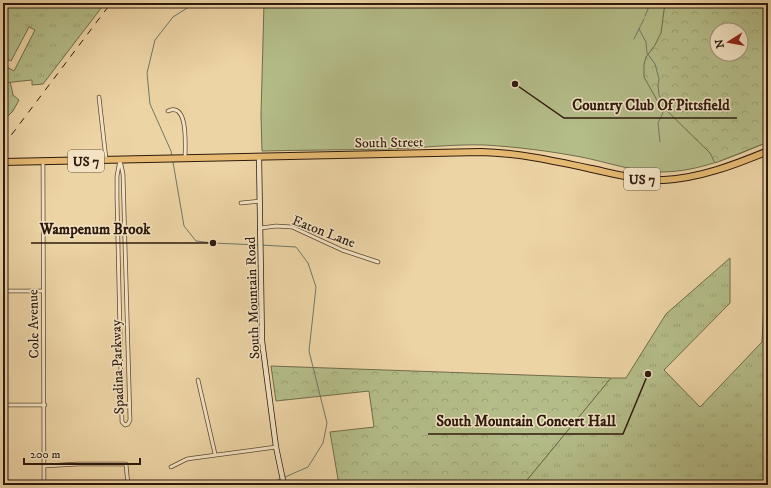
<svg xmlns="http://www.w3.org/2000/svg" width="771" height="488" viewBox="0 0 771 488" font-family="'IM FELL DW Pica',serif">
<defs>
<pattern id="forest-crowns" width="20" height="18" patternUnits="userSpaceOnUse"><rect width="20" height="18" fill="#b4bd89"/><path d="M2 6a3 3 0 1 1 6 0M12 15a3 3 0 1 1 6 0" fill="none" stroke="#9ba275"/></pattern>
<pattern id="wetland-marsh" width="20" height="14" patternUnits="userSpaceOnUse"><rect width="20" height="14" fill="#b4bd89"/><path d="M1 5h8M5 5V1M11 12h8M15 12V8" fill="none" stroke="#9ba275"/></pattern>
<pattern id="park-tufts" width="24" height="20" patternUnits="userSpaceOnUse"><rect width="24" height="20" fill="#b4bd89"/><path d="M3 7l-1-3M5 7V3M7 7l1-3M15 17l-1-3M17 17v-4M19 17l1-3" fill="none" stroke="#9ba275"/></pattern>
</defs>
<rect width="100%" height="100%" fill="#edd4a5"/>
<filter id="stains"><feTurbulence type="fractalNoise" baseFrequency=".005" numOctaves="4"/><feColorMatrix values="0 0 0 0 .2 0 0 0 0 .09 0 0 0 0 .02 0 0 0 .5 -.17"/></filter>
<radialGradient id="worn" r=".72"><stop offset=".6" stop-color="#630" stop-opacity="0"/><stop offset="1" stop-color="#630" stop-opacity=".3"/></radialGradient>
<path fill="#b4bd89" stroke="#716c4b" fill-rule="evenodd" d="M264,3H768V142C734,156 699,172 661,172C634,172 607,162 581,157C549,151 518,147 485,145C453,144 421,148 389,149C346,150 304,150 262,151L261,115ZM717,30H741V54H717Z"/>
<path fill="url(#forest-crowns)" stroke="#716c4b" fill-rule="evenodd" d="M665,3H768V142L715,163L710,153L658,102L644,77V65L646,57L655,45L661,33ZM717,30H741V54H717Z
M271,366L611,378L523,485H339L330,432L374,427L369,391L276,401Z"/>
<path fill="url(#wetland-marsh)" stroke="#716c4b" d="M3,66L7,67L11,70L10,81L13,95L19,100L13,111L6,118L3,124Z"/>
<path fill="url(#park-tufts)" stroke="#716c4b" d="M3,3H105L43,84L32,85V80L3,83V65L14,71L35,30L29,27L11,61L3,57Z
M730,258V303L664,370L700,407L762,342L765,275L768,273V485H523L611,378H626L666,314Z"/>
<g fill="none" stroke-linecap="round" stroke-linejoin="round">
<path stroke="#6e7968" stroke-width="1" d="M602,5L603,3
M645,16L648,9L647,3
M639,29L646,42L647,53L655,64L659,79L658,85L659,95L665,106L662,115L658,123L660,142
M634,39L644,19
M172,157L171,151L150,104L147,73L155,40L173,17L195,3
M173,162L184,226L196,241L213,243L258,245
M261,245L296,247L308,263L316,287L309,351L327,423L323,443L308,467L285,477
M266,485L280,479"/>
<defs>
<path id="street" d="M99,97L106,159
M168,111C189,101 185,148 185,159
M120,160L123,174L130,420L128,424L125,425L122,422L117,198V176Z
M43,162L44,485
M3,174L5,162
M241,203L260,201
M261,228L276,226L292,227L342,250L378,262
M3,291H43
M198,380L215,454
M3,405H45
M44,466L78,464H126L128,485
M171,467L187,459L194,458L276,447"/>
<path id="secondary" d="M259,157L262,341L276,447L284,485"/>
<path id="highway" d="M3,162L481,152C519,153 555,161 592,169C615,174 640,181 664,180C700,178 734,165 768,151"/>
</defs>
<use href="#street" stroke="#5e4833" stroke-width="4.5"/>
<use href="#secondary" stroke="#2e1a0d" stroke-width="6"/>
<use href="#highway" stroke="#2e1a0d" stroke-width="8"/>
<use href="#street" stroke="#f3e3c4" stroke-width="3"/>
<use href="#secondary" stroke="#f3e3c4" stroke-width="4.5"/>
<use href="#highway" stroke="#e6ba72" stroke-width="6"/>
<path stroke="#2e1a0d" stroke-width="1" stroke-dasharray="7 7" stroke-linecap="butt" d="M3,146L111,3"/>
</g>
<g text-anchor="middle" stroke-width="3" stroke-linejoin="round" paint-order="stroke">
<g fill="#f3e3c4" stroke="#695644" stroke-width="1">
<rect x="68" y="150" width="36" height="22" rx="3"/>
<rect x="624" y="168" width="36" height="22" rx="3"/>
</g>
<g font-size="13" font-weight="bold" fill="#2e1a0d">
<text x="86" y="166">US 7</text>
<text x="642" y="184">US 7</text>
</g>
<g font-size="14" fill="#2e1a0d" stroke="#f3e3c4">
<text transform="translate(389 142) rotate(-1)" y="5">South Street</text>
<text transform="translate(324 231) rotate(21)" y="5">Eaton Lane</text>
<text transform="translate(252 298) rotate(-92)" y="5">South Mountain Road</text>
<text transform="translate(33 324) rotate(-91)" y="5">Cole Avenue</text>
<text transform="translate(117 367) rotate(-92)" y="5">Spadina Parkway</text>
</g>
</g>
<path fill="none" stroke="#2e1a0d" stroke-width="1.5" d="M515 84L564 118H737M213 243L158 243H31M648 374L623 434H428"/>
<g fill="#2e1a0d" stroke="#f3e3c4" stroke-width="1.5">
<circle cx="515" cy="84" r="4"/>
<circle cx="213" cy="243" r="4"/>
<circle cx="648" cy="374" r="4"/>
</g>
<g font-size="15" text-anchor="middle" font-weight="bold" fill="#2e1a0d" stroke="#f3e3c4" stroke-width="3" stroke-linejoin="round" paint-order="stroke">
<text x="651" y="110">Country Club Of Pittsfield</text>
<text x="95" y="234">Wampenum Brook</text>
<text x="526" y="426">South Mountain Concert Hall</text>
</g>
<rect width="771" height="488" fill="none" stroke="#edd4a5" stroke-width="16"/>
<rect x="4" y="4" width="763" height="480" fill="none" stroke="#2e1a0d" stroke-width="2"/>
<rect x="8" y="8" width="755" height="472" fill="none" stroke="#2e1a0d"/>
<g transform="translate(729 42) rotate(259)"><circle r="19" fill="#f3e3c4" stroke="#a4937b"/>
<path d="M0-3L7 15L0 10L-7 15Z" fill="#8f2418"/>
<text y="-6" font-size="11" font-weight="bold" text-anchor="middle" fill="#2e1a0d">N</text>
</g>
<path d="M24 458v6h116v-6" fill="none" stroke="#2e1a0d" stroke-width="2"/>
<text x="30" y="458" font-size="12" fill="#2e1a0d" stroke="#f3e3c4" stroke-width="3" paint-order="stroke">200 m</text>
<rect width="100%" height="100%" filter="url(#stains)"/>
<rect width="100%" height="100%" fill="url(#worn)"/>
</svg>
